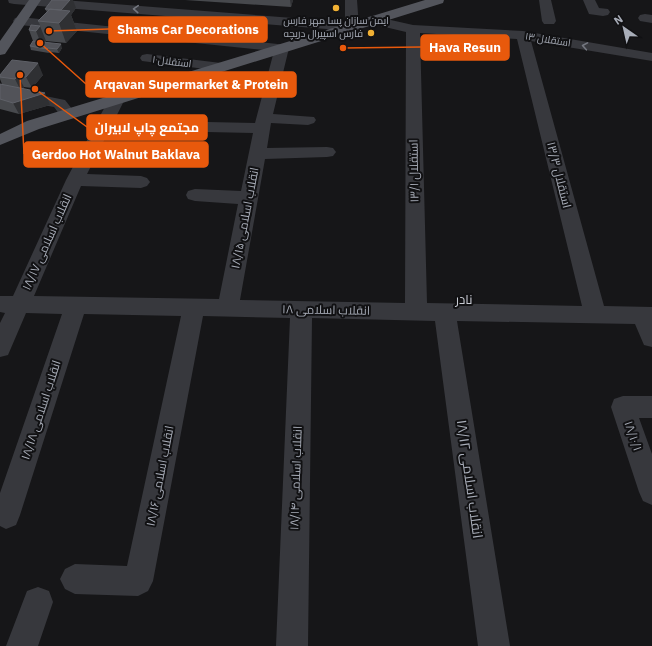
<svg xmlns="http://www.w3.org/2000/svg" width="652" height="646" viewBox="0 0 652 646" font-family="'IBM Plex Sans',Cairo,sans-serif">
<rect width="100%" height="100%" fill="#161618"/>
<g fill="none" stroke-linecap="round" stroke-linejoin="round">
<path fill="#37383d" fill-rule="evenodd" d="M8,0H63L345,22V0H357L359,27L357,30L352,31L14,4L9,3Z
M539,0H551L556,21L554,24H544L542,21Z
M583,0H595L599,8L608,9L610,12L608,15L603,16L589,14Z
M645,14L652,15V23L640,21L638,18L640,15Z
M373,16L413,25L523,31L652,53V61L531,41L604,306L652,307V347L644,345L635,324L457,321L510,646H478L435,321L312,318L308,646H276L290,318L203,316L153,581L148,591L138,596L75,594L65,589L60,579L65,569L75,564L127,566L181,316L84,314L20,515L16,525L6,529L0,526V493L62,314L26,313L8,355L0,357V323L5,313L0,312V296H13L66,180L109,99L111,96L117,94L123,96L125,99L87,174L141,176L147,178L150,182L147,186L141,188L81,186L34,296L219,299L238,204L195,201L188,199L186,195L188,191L195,189L241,191L253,133L207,132L201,131L199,127L201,123L207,122L255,123L274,51L20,25L15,24L13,21L15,18L20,17L287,45L289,48L273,114L314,117L316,120L314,123L308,125L271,123L267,148L327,147L333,148L336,152L333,156L327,157L265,159L240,300L405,303L406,32L368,23L366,20L368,17ZM420,33L517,39L582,306L427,303Z
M147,54L221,63L226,64L228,67L226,70L221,71L142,61L140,58L142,55Z
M0,87L65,100L76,114L74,117C63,120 60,115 54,107L0,97Z
M623,396H652V418H639L652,454V505L643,501L639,492L611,407L614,399Z
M38,587L49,591L53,602L38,646H6L27,591Z"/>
<path fill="#53555c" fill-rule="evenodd" d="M29,0H41L5,54L0,55V41Z
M425,0H444L443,3L39,129L0,145V134L27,121Z"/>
</g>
<path fill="#47494d" d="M185,0H293L291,7Z
M76,8L71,15L77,31L66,43L46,41L45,42L62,48L59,53L50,52L49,53L31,50L30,46L33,41L29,30L39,26L40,25L38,21L47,12L45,9Z
M0,75H43L32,88L24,87L23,88L50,105L19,114L0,109V84H2L0,79Z"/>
<path fill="#2f3033" d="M70,0H73L76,8L71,15L77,31L66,43L59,23L61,10Z
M290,0H293L291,7Z
M40,26L46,41L42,46L36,31Z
M61,44L62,48L59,53L57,49Z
M48,48L50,52L49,53L47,49Z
M38,63L43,75L32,88L26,77Z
M18,76L24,87L21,91L15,79Z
M45,93L50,105L19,114L13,103Z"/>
<path fill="#525359" stroke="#5f6168" d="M52,0H70L61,10L45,9Z
M50,9L70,11L59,23L38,21Z
M31,25L40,26L36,31L29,30Z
M33,41L61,44L57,49L48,48L47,49L30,46Z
M12,60L38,63L26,77L18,76L15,79L0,77V75Z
M0,84L45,93L13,103L0,99Z"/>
<defs><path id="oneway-chevron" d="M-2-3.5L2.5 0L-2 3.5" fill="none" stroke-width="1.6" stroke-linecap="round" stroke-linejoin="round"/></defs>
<g stroke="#757881">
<use href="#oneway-chevron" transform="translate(136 9) rotate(-176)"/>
<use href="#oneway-chevron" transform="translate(585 46) rotate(-170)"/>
</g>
<g fill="#f2b134" stroke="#111113" stroke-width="1.5">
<circle cx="336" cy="8" r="4"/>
<circle cx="371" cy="33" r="4"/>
</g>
<g text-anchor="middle" stroke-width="4" stroke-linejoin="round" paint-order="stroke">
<g font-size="10" fill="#a8adb8" stroke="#111113">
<text x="336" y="24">ایمن سازان پسا مهر فارس</text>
<text x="363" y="37" text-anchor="end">فارس اسپیرال دریچه</text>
</g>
<g font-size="10" fill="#a8adb8" stroke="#111113">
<text transform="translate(548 39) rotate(9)" y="4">۱۳ استقلال</text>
<text transform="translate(172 61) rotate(7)" y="4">استقلال۱۰</text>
</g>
<g font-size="12" fill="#a8adb8" stroke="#111113">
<text transform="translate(414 171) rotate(-91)" y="4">۱۳/۱ استقلال</text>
<text transform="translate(559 175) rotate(76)" y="4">۱۳/۳ استقلال</text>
<text transform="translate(245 218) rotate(-79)" y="4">۱۸/۱۵ انقلاب اسلامی</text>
<text transform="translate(47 242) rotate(-66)" y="4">۱۸/۱۷ انقلاب اسلامی</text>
<text transform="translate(326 310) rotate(1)" y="4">۱۸ انقلاب اسلامی</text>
<text transform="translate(41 410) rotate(-72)" y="4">۱۸/۱۸ انقلاب اسلامی</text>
<text transform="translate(633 436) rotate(71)" y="4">۱۸/۱۰/۱</text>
<text transform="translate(160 476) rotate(-79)" y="4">۱۸/۱۶ انقلاب اسلامی</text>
<text transform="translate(296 478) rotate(-88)" y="4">۱۸/۱۴ انقلاب اسلامی</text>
</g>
<g font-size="13" fill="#c9ccd4" stroke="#111113">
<text x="464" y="304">نادر</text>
</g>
<g font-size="14" fill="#a8adb8" stroke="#111113">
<text transform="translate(470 479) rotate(82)" y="5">۱۸/۱۲ انقلاب اسلامی</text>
</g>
</g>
<path fill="none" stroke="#e8590c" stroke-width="1.5" d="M49 31L109 29M343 48L421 47M40 43L86 84M35 89L87 127M20 75L24 154"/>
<g fill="#e8590c" stroke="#111113" stroke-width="1.5">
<circle cx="49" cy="31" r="4"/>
<circle cx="343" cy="48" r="4"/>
<circle cx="40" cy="43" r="4"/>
<circle cx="35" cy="89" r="4"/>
<circle cx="20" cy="75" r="4"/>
</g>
<g fill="#e8590c" stroke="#e8590c" stroke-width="1.5">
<rect x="109" y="17" width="158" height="25" rx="4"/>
<rect x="421" y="35" width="88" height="25" rx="4"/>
<rect x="86" y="72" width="210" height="25" rx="4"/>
<rect x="87" y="115" width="120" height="25" rx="4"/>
<rect x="24" y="142" width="184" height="25" rx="4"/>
</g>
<g font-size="13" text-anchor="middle" font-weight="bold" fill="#fff">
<text x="188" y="34">Shams Car Decorations</text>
<text x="465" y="52">Hava Resun</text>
<text x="191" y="89">Arqavan Supermarket &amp; Protein</text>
<text x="147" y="132">مجتمع چاپ لابيران</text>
<text x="116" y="159">Gerdoo Hot Walnut Baklava</text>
</g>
<g transform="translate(624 28) rotate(326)" stroke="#111113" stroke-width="3" paint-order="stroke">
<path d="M0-3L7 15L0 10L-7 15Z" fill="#a8adb8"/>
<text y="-6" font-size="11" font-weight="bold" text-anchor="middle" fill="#a8adb8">N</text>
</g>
</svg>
